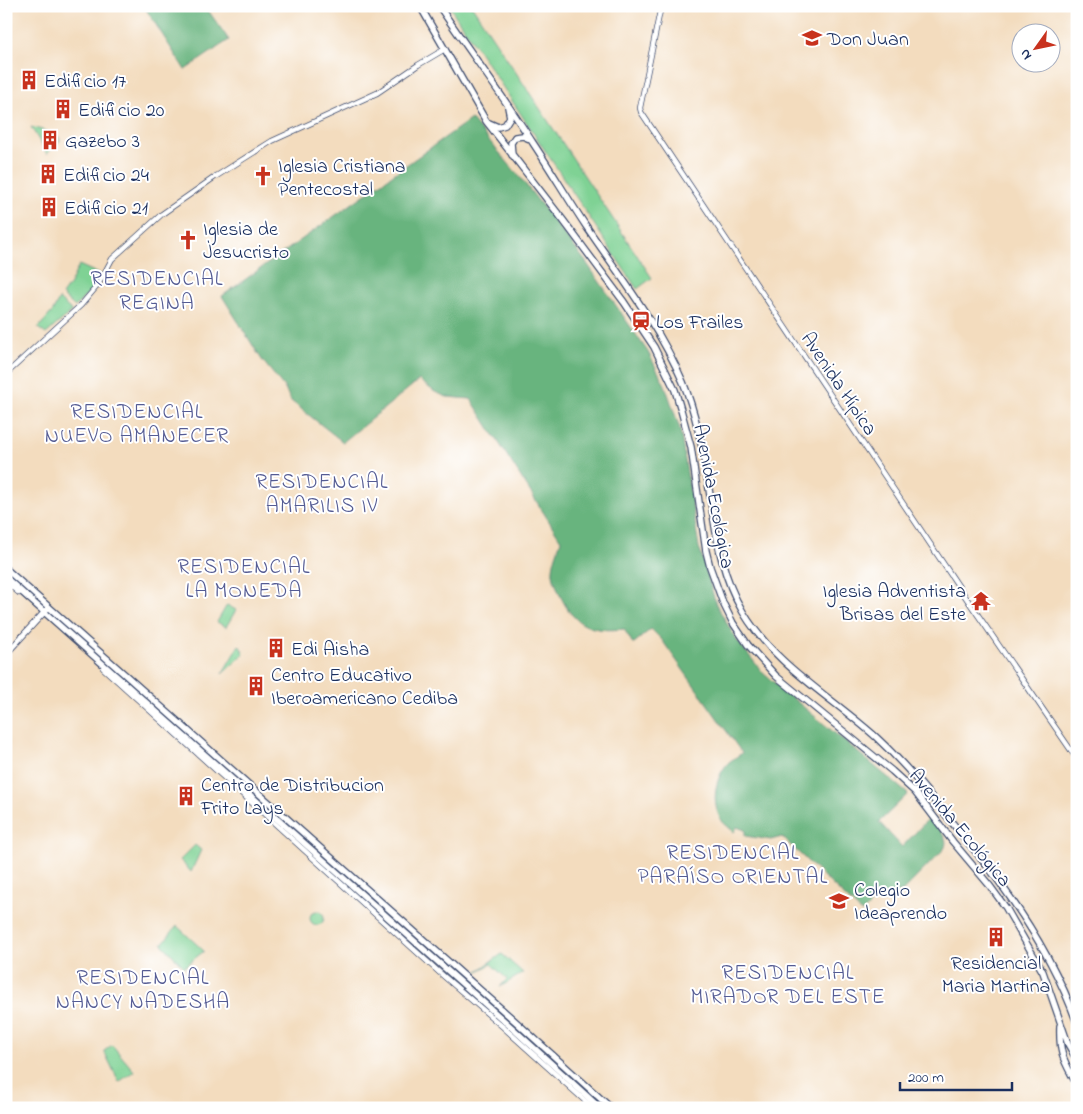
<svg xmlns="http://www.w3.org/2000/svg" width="1083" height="1114" viewBox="0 0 1083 1114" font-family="'Indie Flower',sans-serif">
<rect width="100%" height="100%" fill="#fff"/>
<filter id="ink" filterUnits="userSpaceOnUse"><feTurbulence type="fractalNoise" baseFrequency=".02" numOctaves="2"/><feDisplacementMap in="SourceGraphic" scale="10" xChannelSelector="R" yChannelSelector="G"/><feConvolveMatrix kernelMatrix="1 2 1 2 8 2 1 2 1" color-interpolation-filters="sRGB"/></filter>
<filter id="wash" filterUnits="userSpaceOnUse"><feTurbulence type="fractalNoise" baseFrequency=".0096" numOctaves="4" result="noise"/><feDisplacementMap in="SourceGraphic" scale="20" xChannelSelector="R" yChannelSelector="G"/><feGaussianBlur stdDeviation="1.12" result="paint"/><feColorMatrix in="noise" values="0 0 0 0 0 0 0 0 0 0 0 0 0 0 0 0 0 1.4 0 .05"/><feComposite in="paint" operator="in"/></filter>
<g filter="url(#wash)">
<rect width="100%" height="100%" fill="#f3dcbe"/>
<path fill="#7fd294" stroke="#4d8079" d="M449,6H472L652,278L637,289Z
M31,127L46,131L59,137L60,141L47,154Z
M79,265L101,275L96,285L75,307L62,295L70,284Z
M59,299L72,311L46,334L38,328L53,311Z
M227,605L236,610L226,627L217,622Z
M239,645L243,651L244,654L222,674Z
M195,845L201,850L191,872L180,860Z
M310 918a7 7 0 1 1 14 0a7 7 0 1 1-14 0Z
M177,926L204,951L184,967L162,944Z
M502,954L523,973L500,987L507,979L491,964L475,973Z
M112,1045L134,1071L119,1082L104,1051Z"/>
<path fill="#67b47e" stroke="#41726e" d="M144,6H205L229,40L185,70Z
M471,119L519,176L586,262L648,352L665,385L680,429L699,547L716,604L736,639L764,674L908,794L879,822L902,847L929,818C936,826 951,837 944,849L903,891L885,897L881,894L862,913L782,837L771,840L745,836V830L737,827L734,832C730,828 725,825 722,821C710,804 715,776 729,762C733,759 738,756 742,753L662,640L651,629L633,644L624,629C592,632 575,627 561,597C558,590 554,581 553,574C552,564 558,550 561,540L471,399L447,397L435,392L419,380L343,442L291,401L284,387L262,360L222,296Z"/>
</g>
<g filter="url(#ink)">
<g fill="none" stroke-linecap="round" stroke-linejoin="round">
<defs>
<path id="tertiary" d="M661,6L640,108L641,112L969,602L1077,759
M6,374L81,305L98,285L112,259L162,214L215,177L272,141L377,93L418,65L445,49
M6,582L19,593
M103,668L440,973L503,1027L593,1108"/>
<path id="secondary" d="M6,654L49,607"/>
<path id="primary" d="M420,6L486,121L563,220L624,302L654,347L675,390L681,410L691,447L706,551L710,567L723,603L733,623L748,645L776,676L892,771L915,792L953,842L990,886L1006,908L1043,972L1068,1044L1077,1060
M439,6C470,52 503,96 533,143C551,170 568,199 586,226C620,276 659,326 683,382C697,416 704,453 709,489C716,533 720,573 743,612C775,666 832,697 877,738C909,768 935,801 962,835C975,851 988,866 1000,883C1030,924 1060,975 1077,1023
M489,123L498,127L505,125L510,117L508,107
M512,155L511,143L515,137L523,136L530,139
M6,569L515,1021L611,1108
M6,578L510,1026L600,1108
M1060,1026C1059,1056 1064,1060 1077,1085"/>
</defs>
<use href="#tertiary" stroke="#3b496c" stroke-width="6"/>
<use href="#secondary" stroke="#3b496c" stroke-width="7"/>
<use href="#primary" stroke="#3b496c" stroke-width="8"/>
<use href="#tertiary" stroke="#fff" stroke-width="4.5"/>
<use href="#secondary" stroke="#fff" stroke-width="5"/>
<use href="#primary" stroke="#fff" stroke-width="5.5"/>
</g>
</g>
<defs>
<symbol id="school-bare" viewBox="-9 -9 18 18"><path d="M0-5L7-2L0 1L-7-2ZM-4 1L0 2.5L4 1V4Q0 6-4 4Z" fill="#c8321e" stroke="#fff" stroke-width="2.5" paint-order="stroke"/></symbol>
<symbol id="building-bare" viewBox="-9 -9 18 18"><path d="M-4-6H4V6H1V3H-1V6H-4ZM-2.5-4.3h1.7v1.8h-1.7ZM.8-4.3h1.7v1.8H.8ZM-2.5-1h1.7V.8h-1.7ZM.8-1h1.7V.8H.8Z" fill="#c8321e" stroke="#fff" stroke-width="2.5" paint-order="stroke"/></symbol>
<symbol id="church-bare" viewBox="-9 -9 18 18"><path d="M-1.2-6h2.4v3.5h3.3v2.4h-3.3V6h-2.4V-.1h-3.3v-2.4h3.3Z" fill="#c8321e" stroke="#fff" stroke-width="2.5" paint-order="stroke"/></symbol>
<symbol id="station-bare" viewBox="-9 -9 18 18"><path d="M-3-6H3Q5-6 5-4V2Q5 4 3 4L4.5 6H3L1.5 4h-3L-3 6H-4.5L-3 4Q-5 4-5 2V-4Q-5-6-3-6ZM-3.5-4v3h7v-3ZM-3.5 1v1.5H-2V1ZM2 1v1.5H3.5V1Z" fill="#c8321e" stroke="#fff" stroke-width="2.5" paint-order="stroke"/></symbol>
<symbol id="temple-bare" viewBox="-9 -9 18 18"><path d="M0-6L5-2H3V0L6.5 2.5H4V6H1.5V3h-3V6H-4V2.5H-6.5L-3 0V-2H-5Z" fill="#c8321e" stroke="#fff" stroke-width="2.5" paint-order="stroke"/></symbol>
<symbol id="university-bare" viewBox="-9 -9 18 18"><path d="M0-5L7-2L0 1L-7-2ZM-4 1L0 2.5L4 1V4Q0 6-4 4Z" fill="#c8321e" stroke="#fff" stroke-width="2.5" paint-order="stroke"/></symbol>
</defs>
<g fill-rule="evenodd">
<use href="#school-bare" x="798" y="24" width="28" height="28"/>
<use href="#building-bare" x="15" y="66" width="28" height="28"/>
<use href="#building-bare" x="49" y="95" width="28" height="28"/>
<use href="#building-bare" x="36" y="126" width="28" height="28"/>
<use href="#building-bare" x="34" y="160" width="28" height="28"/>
<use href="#church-bare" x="249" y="162" width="28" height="28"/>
<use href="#building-bare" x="35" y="193" width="28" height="28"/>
<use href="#church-bare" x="174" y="226" width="28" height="28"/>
<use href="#station-bare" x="627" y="307" width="28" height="28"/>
<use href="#temple-bare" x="967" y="587" width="28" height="28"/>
<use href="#building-bare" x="262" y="634" width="28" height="28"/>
<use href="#building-bare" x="242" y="672" width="28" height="28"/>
<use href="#building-bare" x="172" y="782" width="28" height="28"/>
<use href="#university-bare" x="825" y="887" width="28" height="28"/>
<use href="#building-bare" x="982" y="923" width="28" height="28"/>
</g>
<g text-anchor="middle" stroke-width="4" stroke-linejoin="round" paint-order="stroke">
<g font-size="20" fill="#1b2f5e" stroke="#fff" text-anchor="start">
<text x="827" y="45">Don Juan</text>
<text x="44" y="87">Edificio 17</text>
<text x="78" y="116">Edificio 20</text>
<text x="65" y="147">Gazebo 3</text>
<text x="278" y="172">Iglesia Cristiana<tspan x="278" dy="23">Pentecostal</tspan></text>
<text x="63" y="181">Edificio 24</text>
<text x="64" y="214">Edificio 21</text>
<text x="203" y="235">Iglesia de<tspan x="203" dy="23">Jesucristo</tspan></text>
<text x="656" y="328">Los Frailes</text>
<text x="966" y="597" text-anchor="end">Iglesia Adventista<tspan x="966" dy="23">Brisas del Este</tspan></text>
<text x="291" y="655">Edi Aisha</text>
<text x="271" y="681">Centro Educativo<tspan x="271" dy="23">Iberoamericano Cediba</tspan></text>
<text x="201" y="791">Centro de Distribucion<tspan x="201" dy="23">Frito Lays</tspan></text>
<text x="854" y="896">Colegio<tspan x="854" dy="23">Ideaprendo</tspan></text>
<text x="996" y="969" text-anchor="middle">Residencial<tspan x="996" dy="23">Maria Martina</tspan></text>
</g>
<g font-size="20" fill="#1b2f5e" stroke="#fff">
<text transform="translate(840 383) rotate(56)" y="7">Avenida Hípica</text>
<text transform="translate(715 496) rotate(79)" y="7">Avenida Ecológica</text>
<text transform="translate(961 827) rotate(50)" y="7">Avenida Ecológica</text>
</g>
<g font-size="21" letter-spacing="1" fill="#555c94" stroke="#fff">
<text x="157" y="285">RESIDENCIAL<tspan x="157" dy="24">REGINA</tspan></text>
<text x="137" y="418">RESIDENCIAL<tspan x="137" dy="24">NUEVO AMANECER</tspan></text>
<text x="322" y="488">RESIDENCIAL<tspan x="322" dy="24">AMARILIS IV</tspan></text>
<text x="244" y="573">RESIDENCIAL<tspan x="244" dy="24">LA MONEDA</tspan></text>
<text x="733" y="859">RESIDENCIAL<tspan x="733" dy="24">PARAÍSO ORIENTAL</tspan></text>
<text x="788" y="979">RESIDENCIAL<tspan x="788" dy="24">MIRADOR DEL ESTE</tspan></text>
<text x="143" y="984">RESIDENCIAL<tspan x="143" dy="24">NANCY NADESHA</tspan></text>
</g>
</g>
<rect width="1083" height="1114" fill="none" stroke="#fff" stroke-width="25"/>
<g transform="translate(1036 48) rotate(237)"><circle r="24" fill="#ffffff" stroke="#a4acbf"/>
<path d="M0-4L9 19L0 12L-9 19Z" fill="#c8321e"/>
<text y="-8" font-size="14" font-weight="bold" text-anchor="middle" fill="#1b2f5e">N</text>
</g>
<path d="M900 1082v8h112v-8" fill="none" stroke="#1b2f5e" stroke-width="2.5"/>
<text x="908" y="1082" font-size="15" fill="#1b2f5e" stroke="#ffffff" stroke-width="4" paint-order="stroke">200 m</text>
</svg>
